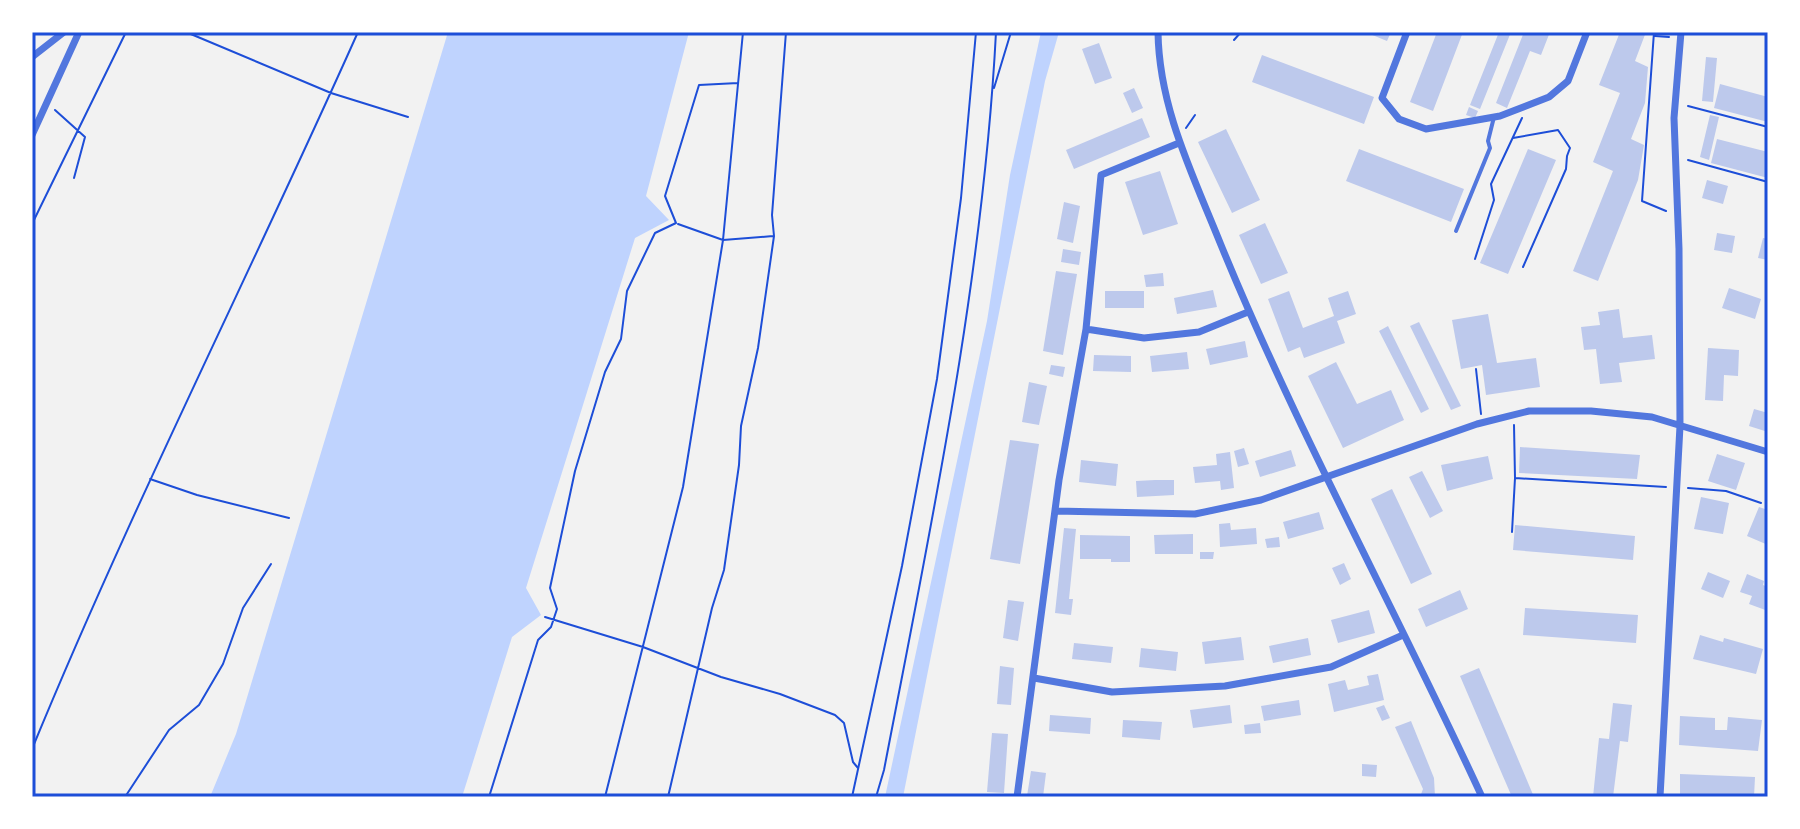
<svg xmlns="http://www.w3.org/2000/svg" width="1800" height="829" viewBox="0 0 1800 829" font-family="'Source Serif 4',serif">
<rect width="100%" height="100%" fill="#f2f2f2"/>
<path fill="#bfd3fe" d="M448,32H689L646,196L669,220L635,238L526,588L541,615L512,637L462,797H210L236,734Z
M1041,32H1059L1045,81L903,797H885L987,321L1010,175Z"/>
<path fill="#bdc9ec" d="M1365,32H1391L1387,41Z
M1437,32H1463L1433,111L1410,102Z
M1499,32H1511L1480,109L1470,105Z
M1524,32H1550L1541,55L1530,51L1507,108L1496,103Z
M1620,32H1646L1635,61L1648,67L1645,103L1631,139L1644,145L1638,180L1598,281L1573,271L1613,171L1593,162L1620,93L1599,85Z
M1099,43L1112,78L1095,84L1082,49Z
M1262,55L1374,97L1364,124L1252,82Z
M1706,57L1717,58L1713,102L1702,101Z
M1720,84L1768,97V122L1714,108Z
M1134,88L1143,108L1132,113L1123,93Z
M1469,107L1478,111L1475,118L1466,115Z
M1710,115L1719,117L1709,160L1700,157Z
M1142,118L1150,137L1074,169L1066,150Z
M1226,129L1260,200L1232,213L1198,142Z
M1717,139L1768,152V178L1711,163Z
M1359,149L1464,189L1451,222L1346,181Z
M1528,149L1556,160L1508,274L1480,263Z
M1160,171L1178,224L1143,235L1125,182Z
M1707,180L1728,186L1723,204L1702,198Z
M1064,202L1080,206L1073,243L1057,239Z
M1265,223L1288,273L1261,284L1239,235Z
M1717,233L1735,236L1732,253L1714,250Z
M1763,238L1768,239V260L1758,258Z
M1063,249L1081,252L1079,265L1061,262Z
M1056,271L1077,274L1063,355L1043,351Z
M1163,273L1164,286L1146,287L1144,275Z
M1729,288L1761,299L1755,319L1722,308Z
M1213,290L1217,307L1177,314L1174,298Z
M1105,291H1144V308H1105Z
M1289,291L1303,328L1334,316L1328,298L1348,291L1356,314L1337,321L1345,343L1304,358L1300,347L1288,352L1268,299Z
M1619,309L1623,338L1652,335L1655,359L1619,363L1622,382L1600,384L1596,349L1584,350L1581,327L1600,325L1598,312Z
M1488,314L1497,363L1536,358L1540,387L1486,395L1482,365L1461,369L1452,320Z
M1419,322L1461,406L1451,410L1410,326Z
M1388,326L1429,409L1421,413L1379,331Z
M1245,341L1248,357L1210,365L1206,349Z
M1708,348L1739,350L1738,376L1724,375L1723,401L1705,400Z
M1187,352L1189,369L1152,372L1150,356Z
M1094,355L1131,356V372L1093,371Z
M1336,362L1357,404L1391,390L1404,420L1343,448L1308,376Z
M1051,365L1065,367L1063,377L1049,374Z
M1029,382L1047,386L1039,425L1022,422Z
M1754,409L1768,413V432L1749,426Z
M1010,440L1039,444L1020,564L990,559Z
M1520,447L1640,455L1637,479L1519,473Z
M1244,448L1249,464L1238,467L1234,451Z
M1291,450L1296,466L1260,477L1255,461Z
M1230,452L1234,488L1221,490L1220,481L1195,483L1193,467L1217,465L1216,454Z
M1717,454L1745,463L1736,490L1708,481Z
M1488,456L1493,479L1447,491L1441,465Z
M1081,460L1118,464L1116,486L1079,482Z
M1422,471L1443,511L1430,518L1409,477Z
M1155,480H1174V495L1137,497L1136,481Z
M1392,489L1432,574L1411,584L1371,499Z
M1701,497L1729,503L1723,534L1694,529Z
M1768,502V545L1747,536L1759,507L1765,509Z
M1319,512L1324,529L1288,539L1283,522Z
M1230,523L1231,530L1256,528L1257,544L1220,547L1219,524Z
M1515,525L1635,536L1633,560L1513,550Z
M1064,528L1076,529L1069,599H1073L1071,615L1055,613Z
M1193,534V554H1155L1154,535Z
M1080,535L1130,536V562H1111V559H1080Z
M1279,537L1280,547L1267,548L1265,539Z
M1200,552H1214L1213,559H1200Z
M1344,563L1351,579L1340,585L1332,568Z
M1708,572L1730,581L1723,598L1701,589Z
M1747,574L1764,581L1763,585L1768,587V611L1749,604L1752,596L1740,592Z
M1460,590L1468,609L1426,627L1418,609Z
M1008,600L1024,602L1018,641L1003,638Z
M1525,608L1638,615L1636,643L1523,635Z
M1369,610L1375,633L1338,643L1331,620Z
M1700,635L1723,642L1724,638L1763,649L1756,674L1693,659Z
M1241,637L1244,660L1205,664L1202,642Z
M1308,638L1311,655L1273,663L1269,646Z
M1074,643L1113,647L1111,663L1072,659Z
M1141,648L1178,652L1176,671L1139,667Z
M1000,666L1014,668L1011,705L997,704Z
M1479,668L1507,733L1534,797H1512L1502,774L1460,676Z
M1378,674L1384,700L1334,712L1328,684L1345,680L1348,690L1369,685L1367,676Z
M1299,700L1301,715L1264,721L1261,706Z
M1613,703L1632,705L1628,742L1620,741L1613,797H1593L1599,738L1609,739Z
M1230,705L1232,723L1193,728L1190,710Z
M1384,705L1390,718L1382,721L1376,708Z
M1050,715L1091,718L1090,734L1049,731Z
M1680,716L1715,718V730H1727L1728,717L1762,720L1758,751L1679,745Z
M1123,720L1162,722L1160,740L1122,737Z
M1411,721L1434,778L1435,797H1420L1423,789L1395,727Z
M1260,723L1261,733L1245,734L1244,725Z
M992,733L1008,734L1004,793L987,792Z
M1362,764L1377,765L1376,777L1362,776Z
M1031,771L1046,773L1043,797L1027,796Z
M1680,774L1755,777L1754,797H1680Z"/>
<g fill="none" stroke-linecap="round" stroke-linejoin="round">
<path stroke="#1d4ed8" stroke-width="2" d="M186,32L331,93L408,117
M1654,32L1642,201L1666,211
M1655,36L1669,37
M1234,40L1241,32
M994,88L1011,32
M1688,106L1768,127
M55,110L85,137L74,178
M1186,128L1195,115
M1513,138L1558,130L1570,148L1567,156L1566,169L1523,267
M1688,160L1768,182
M32,224L126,32
M678,224L723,240L773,236
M1475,259L1494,200L1491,184L1522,118
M1476,369L1481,414
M1515,478L1666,487
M150,479L197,495L289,518
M1688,488L1726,491L1761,503
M1512,532L1515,478L1514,425
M545,617L643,647L721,677L780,694L835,715L844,723L853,762L858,768
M32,749C132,506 251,272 358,32
M125,797L169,730L199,705L223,664L243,608L271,564
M489,797L538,640L551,627L557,609L550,588L575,471L605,372L621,339L627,291L655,233L676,223L665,196L699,85L738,83
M605,797L683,487L723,240L743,32
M668,797L712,608L724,570L739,465L741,426L758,348L774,236L772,215L786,32
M852,797L902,566L937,379L961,198L976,32
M876,797L884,770C931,525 983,281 996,32"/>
<path stroke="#5277de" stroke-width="4" d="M1456,231L1490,148L1488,141L1494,117"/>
<path stroke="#5277de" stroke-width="7" d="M1158,32C1159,108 1193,175 1221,245C1298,433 1397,612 1482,797
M1407,32L1382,98L1399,119L1426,129L1500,116L1549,97L1568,81L1587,32
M32,57L64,32
M32,135L79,32
M1086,329L1144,338L1199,332L1248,312
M1056,511L1195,514L1261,500L1477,424L1529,411H1591L1652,417L1768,452
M1034,678L1112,692L1225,686L1331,667L1403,635
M1017,797L1059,480L1086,329L1101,175L1179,143
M1660,797L1680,426L1679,249L1674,118L1681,32"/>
</g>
<rect width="1800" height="829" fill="none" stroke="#ffffff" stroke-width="68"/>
<rect x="34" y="34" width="1732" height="761" fill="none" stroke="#1d4ed8" stroke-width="3"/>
</svg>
